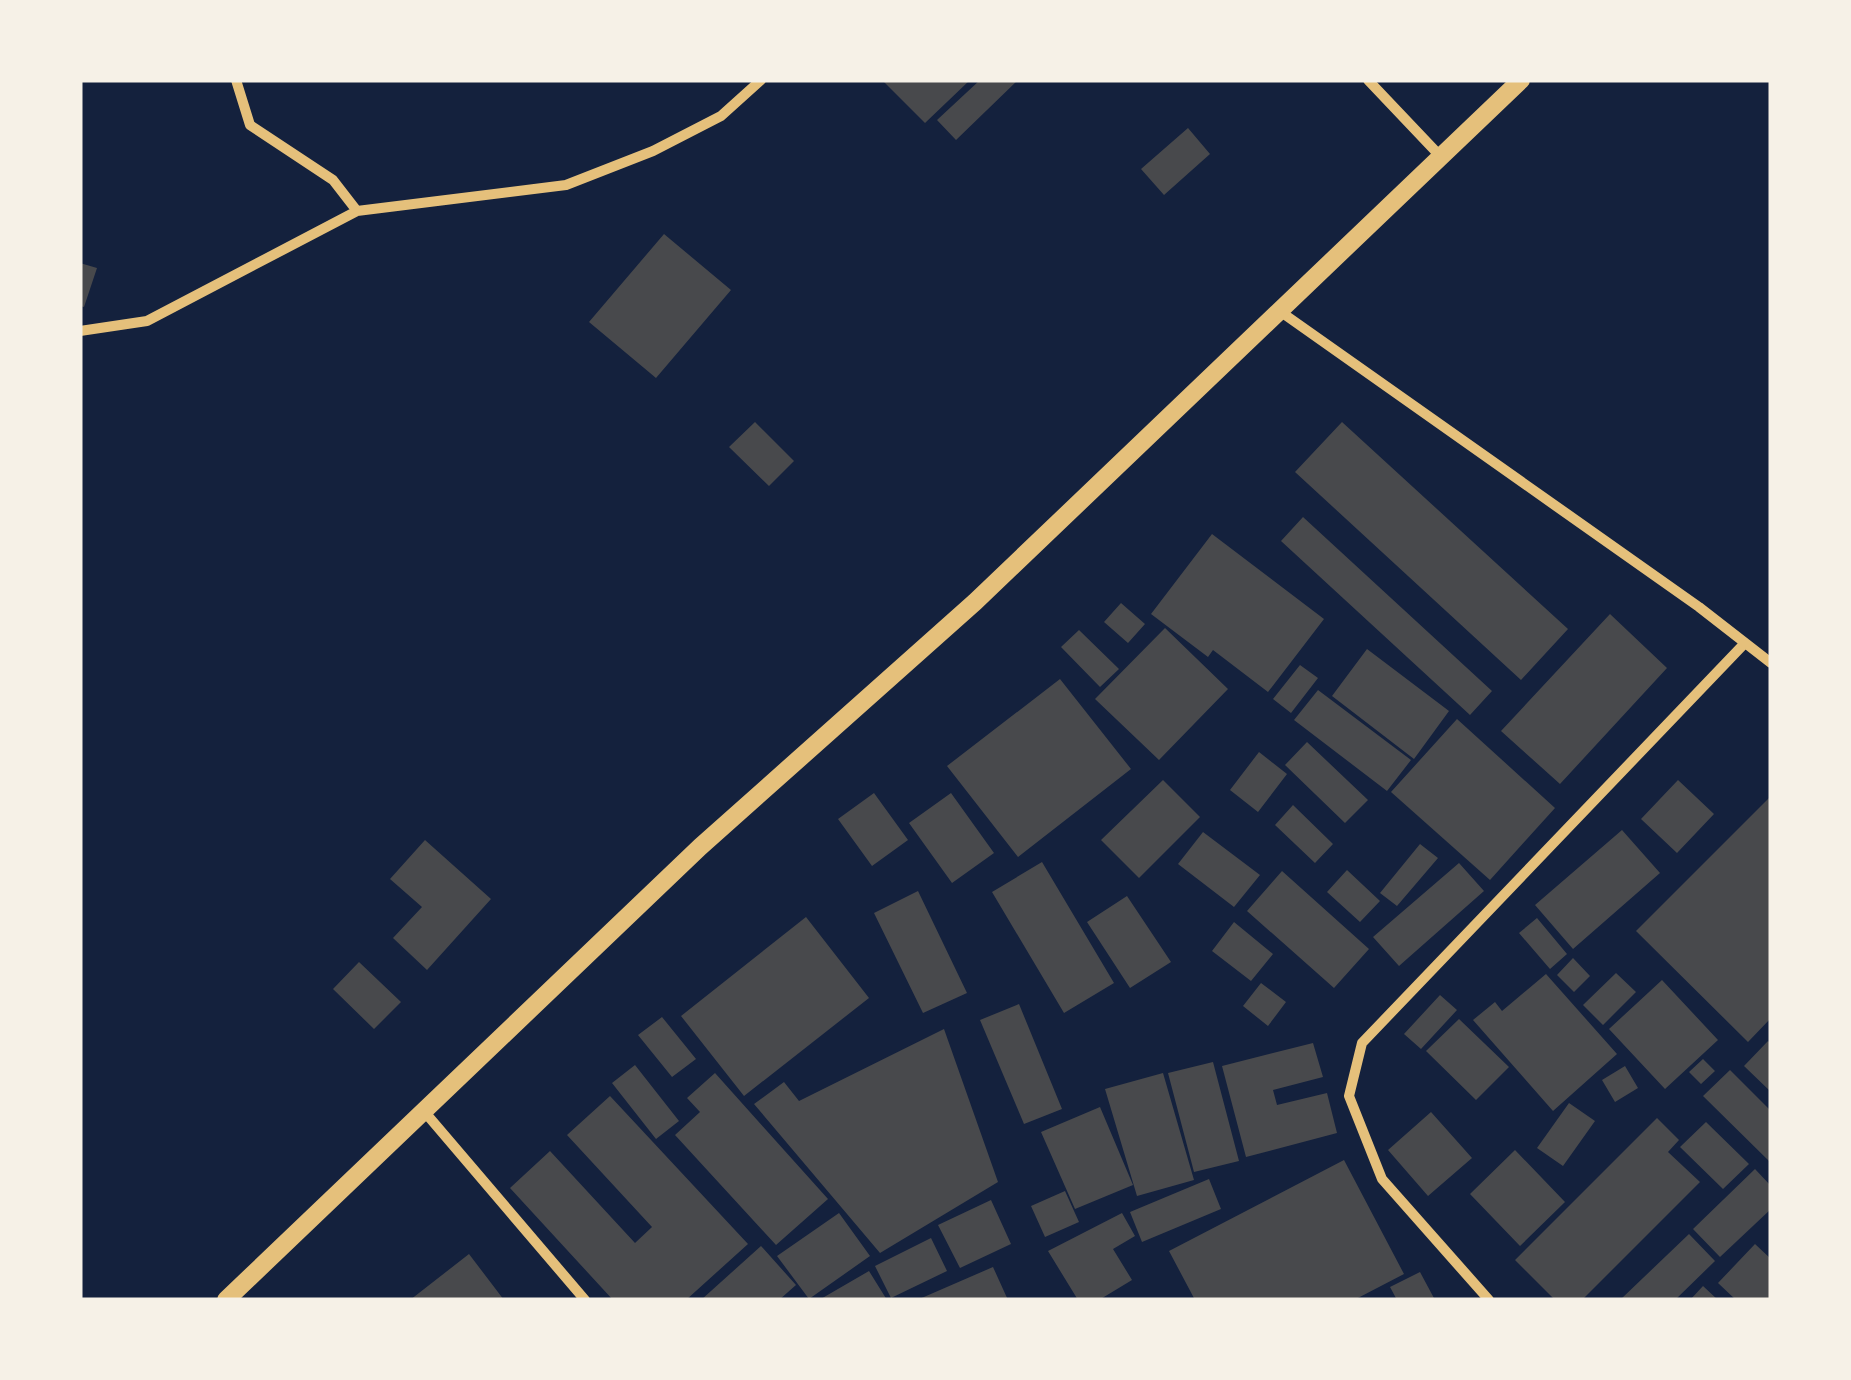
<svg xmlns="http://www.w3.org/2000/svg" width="1851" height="1380" viewBox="0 0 1851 1380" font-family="'Asap Condensed',sans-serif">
<rect width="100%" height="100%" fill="#14213d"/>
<path fill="#48494c" d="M882,80H970L925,123Z
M980,80H1018L956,140L937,120Z
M1188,128L1210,154L1164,195L1141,169Z
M664,234L731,290L656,378L589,322Z
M80,263L97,268L84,307L80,306Z
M755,422L794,461L769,486L729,447Z
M1342,422L1568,629L1521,680L1295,472Z
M1303,517L1492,691L1470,715L1281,541Z
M1212,534L1324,619L1268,692L1213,650L1208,657L1151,614Z
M1121,603L1145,624L1128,643L1104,622Z
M1610,614L1667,668L1560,784L1501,731Z
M1165,628L1228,689L1159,760L1095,699Z
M1079,630L1119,669L1100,687L1061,647Z
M1367,649L1449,711L1414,759L1332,696Z
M1300,665L1318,678L1291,713L1273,699Z
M1060,679L1131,769L1018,857L947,766Z
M1318,690L1411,760L1387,791L1294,720Z
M1457,719L1555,808L1490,880L1391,792Z
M1307,742L1368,800L1345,823L1285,765Z
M1259,752L1287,774L1258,812L1230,790Z
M1163,780L1200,817L1139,878L1101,840Z
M1678,780L1714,814L1677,853L1641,819Z
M874,793L908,840L872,866L838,819Z
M951,793L994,853L952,883L909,823Z
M1771,796V1018L1748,1042L1636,931Z
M1293,805L1333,844L1315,863L1275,825Z
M1622,830L1660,873L1573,949L1535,905Z
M1203,832L1260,875L1234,907L1178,864Z
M425,840L491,899L427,970L393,938L422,907L390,879Z
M1420,844L1438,858L1397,906L1380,893Z
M1042,862L1114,983L1064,1013L992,892Z
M1459,863L1484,891L1399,966L1373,937Z
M1347,870L1380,901L1360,922L1327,892Z
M1282,871L1369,949L1334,988L1247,911Z
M918,891L967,993L923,1013L874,913Z
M1127,896L1171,962L1130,988L1087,922Z
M806,917L869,998L744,1096L681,1016Z
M1537,918L1567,954L1550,969L1519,933Z
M1234,922L1273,954L1251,981L1212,951Z
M1573,958L1590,976L1574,992L1557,975Z
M359,962L401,1002L374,1029L333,989Z
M1616,973L1636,992L1603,1025L1583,1005Z
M1546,974L1617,1054L1553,1111L1473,1020L1495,1002L1502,1011Z
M1662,980L1718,1040L1665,1089L1609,1029Z
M1261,983L1286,1002L1268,1026L1243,1006Z
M1440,995L1457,1010L1421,1049L1404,1034Z
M1019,1004L1062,1109L1024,1124L980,1020Z
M662,1017L696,1059L672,1077L638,1035Z
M1459,1019L1509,1067L1476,1100L1426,1051Z
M944,1029L998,1182L880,1253L754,1104L784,1082L799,1101Z
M1768,1041L1771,1044V1092L1744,1066Z
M1313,1043L1323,1077L1273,1090L1277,1105L1327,1093L1337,1133L1246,1157L1222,1066Z
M1703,1059L1715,1071L1701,1084L1689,1072Z
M1213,1062L1239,1161L1194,1172L1168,1073Z
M635,1065L679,1121L656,1139L612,1083Z
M1625,1066L1638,1088L1615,1102L1602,1080Z
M1730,1070L1771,1111V1163L1703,1096Z
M715,1073L828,1199L776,1245L675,1135L700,1112L687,1098Z
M1163,1073L1194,1180L1137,1196L1105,1089Z
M610,1096L748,1244L686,1300H613L510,1188L550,1151L635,1243L652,1227L567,1135Z
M1569,1103L1595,1121L1563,1166L1537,1148Z
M1100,1107L1133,1185L1075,1209L1041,1132Z
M1431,1112L1472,1158L1428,1196L1388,1150Z
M1657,1118L1679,1140L1668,1152L1700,1182L1582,1300H1555L1515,1260Z
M1706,1122L1749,1164L1723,1189L1680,1147Z
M1515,1150L1565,1202L1520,1246L1470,1194Z
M1344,1160L1404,1274L1354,1300H1195L1169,1251Z
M1755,1169L1771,1186V1209L1720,1257L1693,1229Z
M1209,1179L1221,1209L1142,1242L1130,1212Z
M1065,1191L1079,1222L1045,1237L1031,1206Z
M991,1200L1011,1244L960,1268L938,1225Z
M839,1213L870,1256L809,1299L777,1256Z
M1122,1213L1135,1236L1113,1249L1132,1280L1099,1300H1078L1048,1251Z
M1689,1234L1715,1261L1675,1300H1620Z
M931,1238L947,1271L891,1298L875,1266Z
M1755,1244L1771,1259V1300H1736L1718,1283Z
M761,1246L796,1285L779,1300H701Z
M469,1254L504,1300H410Z
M993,1267L1008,1300H917Z
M869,1271L887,1300H819Z
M1420,1272L1435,1300H1397L1390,1287Z
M1703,1286L1718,1300H1690Z"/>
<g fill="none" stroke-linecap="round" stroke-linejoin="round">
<path stroke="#e5c07b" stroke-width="10" d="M236,80L250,125L333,180L357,211
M1368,80L1442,158
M1281,312L1699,607L1771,663
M80,331L147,321L357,211L566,185L653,151L721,116L761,80
M423,1110L585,1300
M1489,1300L1382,1179L1349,1096L1362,1043L1744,644"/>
<path stroke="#e5c07b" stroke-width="18" d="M226,1300L700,847L975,602L1521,80"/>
</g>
<rect width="1851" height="1380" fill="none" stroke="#f6f1e7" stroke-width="165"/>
</svg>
